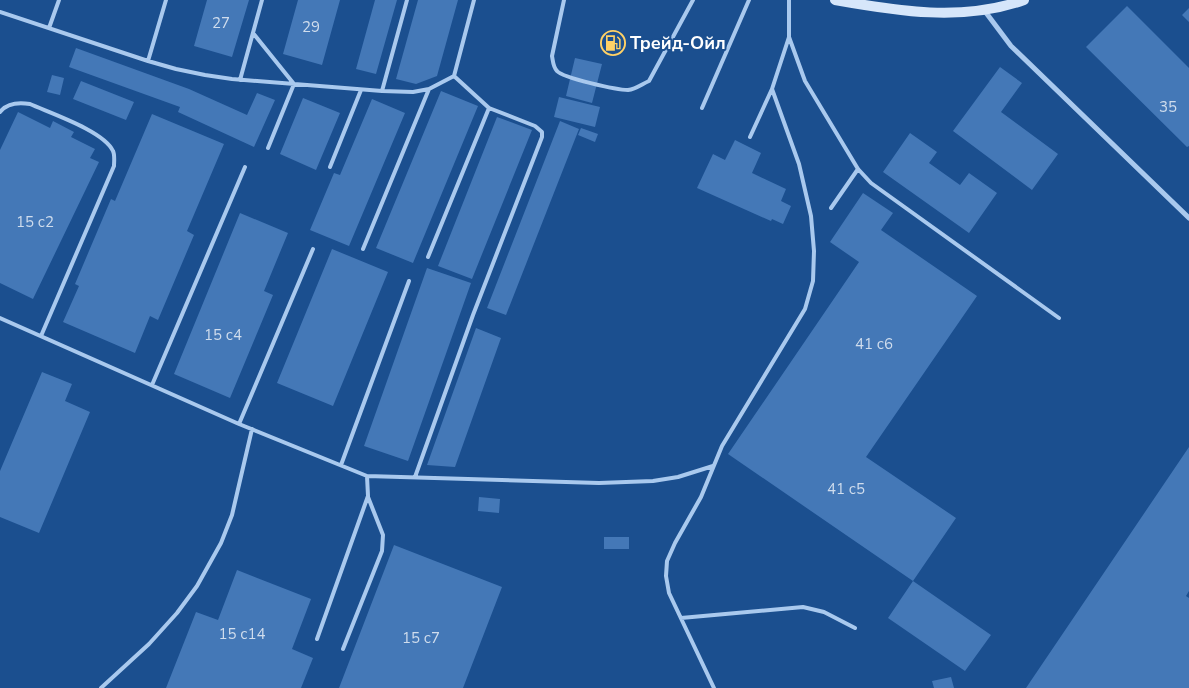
<svg xmlns="http://www.w3.org/2000/svg" width="1189" height="688" viewBox="0 0 1189 688" font-family="'Nunito Sans',sans-serif">
<rect width="100%" height="100%" fill="#1b4f8f"/>
<path fill="#4478b7" d="M207,0H249L232,57L194,46Z
M298,0H340L322,65L283,54Z
M375,0H397L376,74L356,69Z
M418,0H458L437,76L416,84L396,79Z
M1127,6L1189,68V146L1187,147L1086,47Z
M1189,8V22L1182,15Z
M76,48L189,89L247,115L257,93L275,100L254,147L178,112L180,107L69,67Z
M575,58L602,64L592,103L566,96Z
M1000,67L1022,83L1001,112L1058,154L1032,190L953,131Z
M52,75L64,78L60,95L47,92Z
M81,81L134,102L126,120L73,99Z
M441,91L478,106L413,263L376,248Z
M559,97L600,107L595,127L554,117Z
M303,98L340,113L316,170L280,154Z
M372,99L405,113L349,246L310,230L334,173L340,175Z
M18,112L50,128L53,121L74,132L71,137L95,149L90,158L99,162L33,299L0,283V150Z
M152,114L224,144L187,231L194,235L158,320L150,316L135,353L63,322L79,286L75,284L111,199L115,201Z
M497,117L532,130L472,279L438,266Z
M560,121L579,129L506,315L487,308Z
M581,128L598,134L595,142L578,135Z
M910,133L937,152L929,163L960,185L969,173L997,193L969,233L883,172Z
M735,140L761,153L752,173L786,189L781,201L791,206L783,224L772,219L771,221L697,188L713,154L725,160Z
M863,193L893,213L881,230L977,296L866,457L956,518L913,581L728,454L859,262L830,242Z
M240,213L288,233L264,291L273,295L230,398L174,374Z
M332,249L388,272L333,406L277,383Z
M427,268L471,283L408,461L364,446Z
M476,328L501,338L455,467L427,465Z
M42,372L72,384L65,401L90,412L39,533L0,517V471Z
M1189,447V591L1186,596L1189,598V688H1026Z
M479,497L500,499L499,513L478,511Z
M604,537H629V549H604Z
M394,545L502,587L463,688H339Z
M237,570L311,599L292,649L313,658L301,688H166L196,612L218,620Z
M913,581L991,635L965,671L888,618Z
M951,677L954,688H934L932,681Z"/>
<g fill="none" stroke-linecap="round" stroke-linejoin="round">
<path stroke="#a9c9ee" stroke-width="4" d="M564,0L552,56C553,61 553,67 557,71C563,78 617,90 628,90C636,89 642,84 649,81L693,0
M789,0V37L805,81L858,169L871,183L1059,318
M0,12L148,61L176,69L205,75L232,79L382,91L413,92L429,89
M49,28L59,0
M253,33L294,84L268,148
M148,61L166,0
M240,80L262,0
M382,91L407,0
M702,108L749,0
M0,112C7,103 18,102 30,104C50,113 104,131 113,151C115,155 114,162 114,166L41,336
M750,137L772,89
M330,167L361,90
M831,208L858,169
M363,249L429,89L454,76
M428,257L489,108
M0,318L239,424L367,476L368,496L317,639
M152,385L245,167
M239,424L313,249
M341,465L409,281
M367,476L599,483L653,481L678,477L713,466
M415,477L473,315L542,137V132L535,126L489,108L454,76L474,0
M681,618L803,607L824,612L855,628
M343,649L382,551L383,535L368,497
M101,688L149,644L177,613L197,586L221,543L232,515L252,429
M714,688L669,593L666,576L667,561L675,543L701,497L722,446L805,309L813,281L814,251L811,216L799,164L772,89L789,37"/>
<path stroke="#a9c9ee" stroke-width="5" d="M984,10L1011,46L1189,218"/>
<path stroke="#d6e6fa" stroke-width="10" d="M835,0C897,11 963,22 1024,0"/>
</g>
<defs>
<symbol id="fuel-ring" viewBox="-11 -11 22 22"><circle r="9.5" fill="#1b4f8f" stroke="#ffd166" stroke-width="1.5"/><path d="M-5.5-6h7V0h2V4h1.3V-2.5L3-4.5l.8-.8L6-3V5H2.5V1h-1V6h-7ZM-4.2-4.7v3.2H.2V-4.7Z" fill="#ffd166"/></symbol>
</defs>
<g fill-rule="evenodd">
<use href="#fuel-ring" x="599" y="29" width="28" height="28"/>
</g>
<g text-anchor="middle" stroke-width="4" stroke-linejoin="round" paint-order="stroke">
<g font-size="15" fill="#d0dded">
<text x="221" y="28">27</text>
<text x="311" y="32">29</text>
<text x="1168" y="112">35</text>
<text x="35" y="227">15 с2</text>
<text x="223" y="340">15 с4</text>
<text x="874" y="349">41 с6</text>
<text x="846" y="494">41 с5</text>
<text x="242" y="639">15 с14</text>
<text x="421" y="643">15 с7</text>
</g>
<g font-size="18" font-weight="bold" fill="#fff" stroke="#1b4f8f" text-anchor="start">
<text x="630" y="49">Трейд-Ойл</text>
</g>
</g>
</svg>
